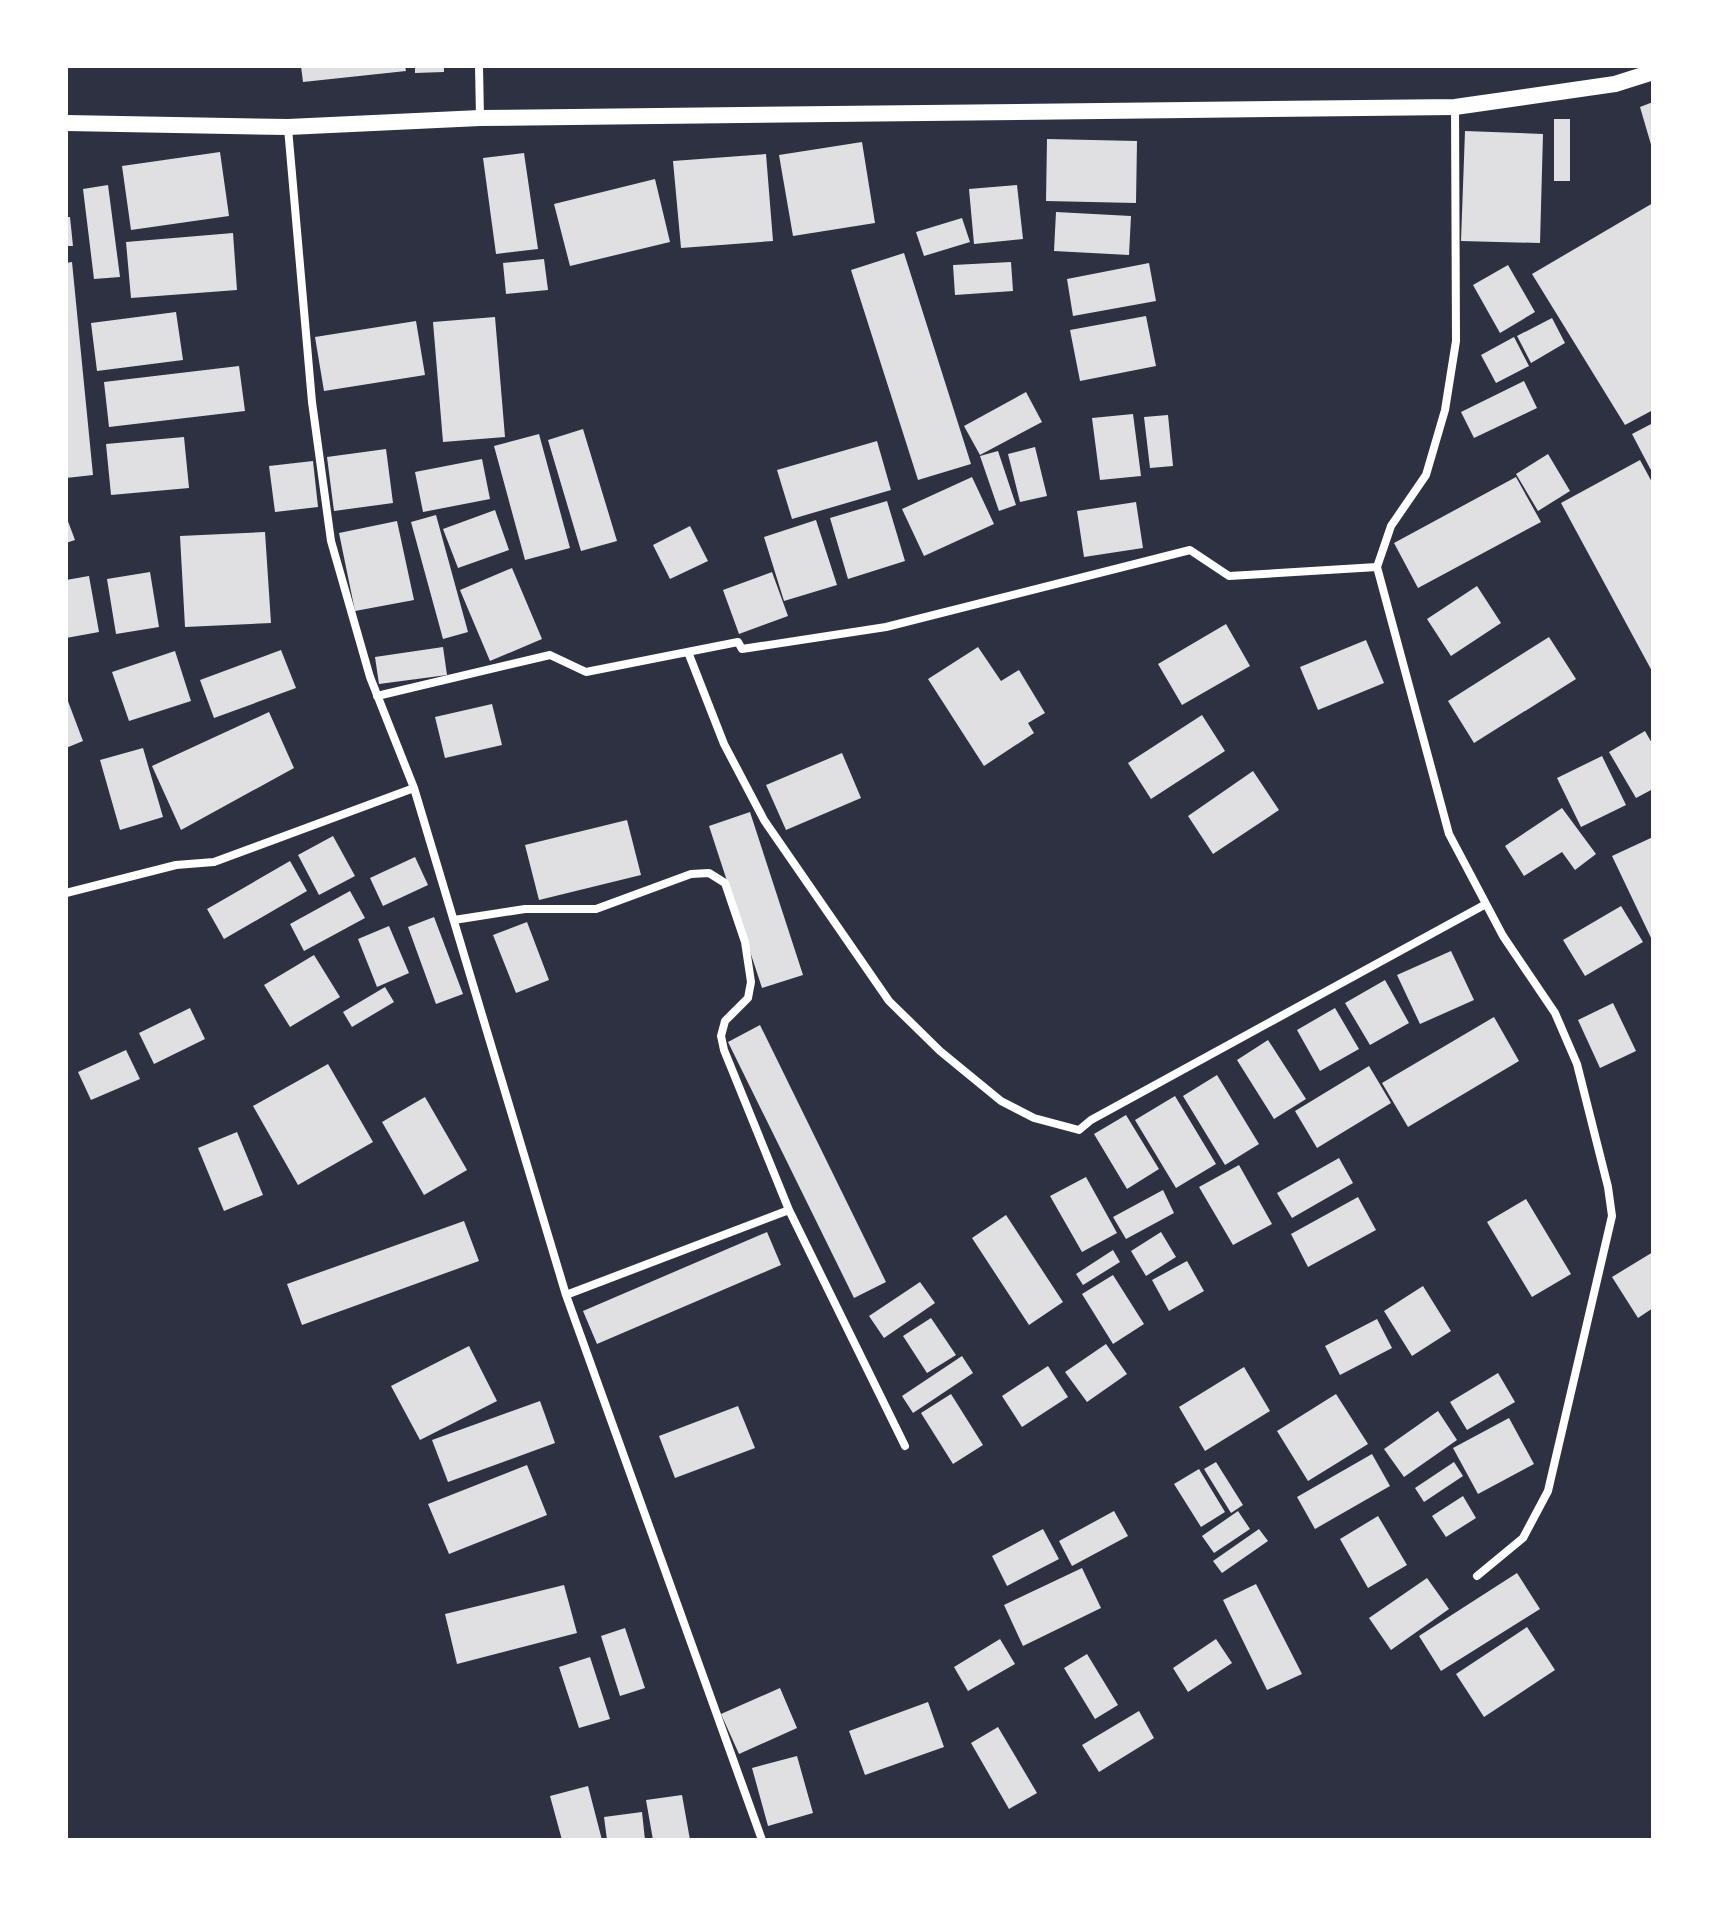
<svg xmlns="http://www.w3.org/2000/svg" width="1719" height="1906" viewBox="0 0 1719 1906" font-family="Roboto,sans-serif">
<rect width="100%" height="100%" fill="#2d3142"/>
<path fill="#e0e0e3" d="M301,66H405L406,71L303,82Z
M415,66H444V72L415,73Z
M1653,102V148H1652L1640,107Z
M1554,119H1570V181H1554Z
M1465,131L1543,134L1540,243L1461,241Z
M1047,139L1137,141L1136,203L1046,201Z
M862,142L875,223L793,236L779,155Z
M220,152L229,216L131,230L122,166Z
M524,153L538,249L496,254L483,158Z
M766,154L773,241L681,248L673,161Z
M655,179L670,242L570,266L554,204Z
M108,185L120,277L94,279L83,189Z
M1017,185L1023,239L974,244L969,189Z
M1653,203V410L1625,425L1532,274Z
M1056,212L1131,216L1129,255L1054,251Z
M66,217H70L73,246H66Z
M962,218L970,242L924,256L916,232Z
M233,233L237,290L131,298L126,242Z
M904,253L971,464L918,480L851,270Z
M544,259L548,290L506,294L503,263Z
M72,262L93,475L66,478V263Z
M1011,262L1013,291L955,295L953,265Z
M1149,263L1156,301L1073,316L1067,279Z
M1508,265L1535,312L1500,333L1473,285Z
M176,312L183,360L97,371L91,323Z
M1146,316L1156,366L1080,381L1070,330Z
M495,317L505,437L443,442L433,322Z
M1552,318L1565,343L1531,363L1517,336Z
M416,321L425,375L324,391L315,337Z
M1514,337L1529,366L1496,383L1481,355Z
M239,366L245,411L109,427L104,382Z
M1524,381L1537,408L1474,438L1461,412Z
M1026,392L1042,422L980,455L964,426Z
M1133,414L1141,476L1100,480L1092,418Z
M1168,415L1173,466L1150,468L1144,417Z
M1653,423V474L1632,434Z
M583,429L617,541L581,551L548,440Z
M539,434L570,548L525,560L494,446Z
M184,437L189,488L111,495L106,444Z
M877,441L891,490L792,519L777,470Z
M1035,447L1047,496L1020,502L1008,454Z
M386,449L393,503L334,511L327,457Z
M998,451L1016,505L999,511L980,456Z
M1548,454L1570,491L1538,511L1516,474Z
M482,459L490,499L423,512L415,472Z
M1640,460L1653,484V673L1561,503Z
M313,461L318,507L275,512L269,466Z
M972,477L994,524L924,556L902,509Z
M1516,477L1541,522L1418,588L1394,543Z
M887,501L905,561L848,579L830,518Z
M1136,502L1143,548L1084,557L1077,511Z
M495,510L509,550L458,568L443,529Z
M436,515L468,632L443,639L411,522Z
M66,516L75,540L66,543Z
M816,520L837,585L784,601L764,537Z
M397,521L414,600L355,611L339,533Z
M690,526L708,561L670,579L653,545Z
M265,532L271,623L185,627L180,536Z
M512,568L542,639L490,661L460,590Z
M150,572L159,627L116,634L107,579Z
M772,572L788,616L739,634L723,590Z
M89,576L99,632L66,638V580Z
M1477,586L1501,623L1451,656L1427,619Z
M1226,624L1250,666L1182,705L1158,664Z
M1549,637L1576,679L1474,743L1448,701Z
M1366,640L1384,683L1318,710L1300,667Z
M443,647L447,675L379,684L375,657Z
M978,647L1001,681L1019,670L1045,713L1028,723L1034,733L984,766L928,679Z
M281,650L296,688L214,718L200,680Z
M175,651L191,701L129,721L112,672Z
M66,696L83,741L66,748Z
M492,704L502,745L445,758L435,717Z
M269,712L294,768L181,830L152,766Z
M1202,715L1225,751L1151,799L1128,763Z
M1645,731L1653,745V789L1636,798L1609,752Z
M143,748L163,817L120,830L100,760Z
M842,753L861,798L786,830L766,785Z
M1602,756L1626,805L1581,827L1557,778Z
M1253,771L1279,810L1213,854L1188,816Z
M1562,808L1596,854L1575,870L1562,852L1524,876L1505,846Z
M750,812L803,975L762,988L709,826Z
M627,820L641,875L539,900L525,845Z
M333,836L355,876L319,895L298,855Z
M1653,837V942L1612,856Z
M415,857L428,885L383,906L370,878Z
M290,861L307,891L224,939L207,909Z
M350,891L365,918L304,951L290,924Z
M1621,906L1643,942L1585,976L1563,940Z
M434,917L463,994L436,1004L408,927Z
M527,922L549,980L516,993L493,935Z
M389,926L409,973L377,987L358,939Z
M1451,951L1474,1000L1420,1024L1397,975Z
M314,955L340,997L290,1027L264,985Z
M1385,980L1409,1023L1370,1045L1345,1003Z
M385,987L394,1002L352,1027L343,1012Z
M1613,1003L1636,1051L1600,1068L1578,1020Z
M190,1008L205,1039L154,1064L139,1033Z
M1335,1008L1359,1049L1320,1071L1297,1030Z
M1494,1017L1519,1061L1408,1127L1382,1083Z
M760,1025L886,1282L854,1298L728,1042Z
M1268,1040L1306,1099L1274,1119L1237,1060Z
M126,1050L140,1079L91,1100L78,1072Z
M328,1064L373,1142L298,1185L253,1106Z
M1369,1066L1391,1103L1317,1148L1295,1111Z
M1217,1075L1259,1144L1225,1165L1183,1096Z
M1175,1096L1216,1164L1176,1188L1135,1120Z
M425,1097L467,1170L424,1195L382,1122Z
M1126,1115L1159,1169L1127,1189L1094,1134Z
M237,1132L263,1195L224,1211L198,1148Z
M1339,1158L1353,1183L1292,1218L1277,1193Z
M1239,1165L1272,1224L1233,1245L1199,1187Z
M1086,1177L1117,1233L1082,1252L1050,1196Z
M1163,1190L1174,1213L1126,1239L1113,1217Z
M1358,1197L1376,1230L1308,1267L1291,1234Z
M1526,1199L1571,1274L1532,1297L1487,1222Z
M1006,1215L1063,1302L1029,1325L972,1238Z
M464,1221L479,1261L302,1325L287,1284Z
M767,1232L781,1265L597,1344L583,1311Z
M1161,1232L1176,1257L1146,1276L1131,1251Z
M1113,1250L1120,1262L1083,1285L1076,1274Z
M1653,1252V1308L1638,1318L1612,1277Z
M1187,1261L1204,1291L1169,1311L1152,1280Z
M1113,1275L1144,1324L1113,1344L1082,1294Z
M920,1282L935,1303L884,1338L869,1316Z
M1423,1286L1451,1331L1412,1356L1384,1311Z
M931,1318L956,1355L927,1373L903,1336Z
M1377,1319L1392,1348L1340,1375L1325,1346Z
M1106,1344L1127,1374L1087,1402L1065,1372Z
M469,1346L497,1401L420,1440L391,1386Z
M962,1356L973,1373L913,1413L902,1396Z
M1048,1366L1068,1397L1022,1427L1002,1396Z
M1244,1367L1270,1411L1205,1451L1179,1407Z
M1498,1373L1515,1402L1467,1430L1450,1402Z
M951,1394L983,1445L953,1464L921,1413Z
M1336,1394L1368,1444L1308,1481L1277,1431Z
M540,1401L555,1443L448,1482L432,1440Z
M738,1406L755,1448L675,1478L659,1436Z
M1438,1411L1457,1440L1404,1477L1384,1449Z
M1509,1418L1534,1464L1478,1494L1453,1448Z
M1372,1454L1390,1486L1315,1529L1297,1497Z
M1216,1462L1243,1505L1231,1513L1204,1469Z
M1454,1462L1463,1476L1424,1502L1415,1488Z
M527,1465L547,1515L449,1554L428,1504Z
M1199,1469L1225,1512L1201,1527L1174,1484Z
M1463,1496L1476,1518L1446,1537L1432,1516Z
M1114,1511L1128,1536L1072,1566L1059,1541Z
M1238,1511L1250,1529L1214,1553L1202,1536Z
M1378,1516L1407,1565L1368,1588L1340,1539Z
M1043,1529L1059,1559L1007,1586L992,1556Z
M1259,1529L1268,1541L1222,1573L1213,1561Z
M1082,1568L1101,1608L1023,1646L1004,1605Z
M1517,1573L1540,1609L1441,1671L1419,1636Z
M1427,1578L1449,1609L1391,1650L1369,1618Z
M1256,1584L1302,1674L1267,1690L1223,1600Z
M564,1585L577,1633L457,1664L445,1614Z
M1527,1627L1555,1670L1484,1717L1456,1674Z
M625,1628L645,1688L620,1696L601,1636Z
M1000,1639L1015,1664L968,1691L954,1667Z
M1216,1639L1232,1663L1188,1692L1173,1668Z
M1087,1654L1118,1705L1095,1719L1064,1668Z
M590,1657L610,1719L579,1728L559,1667Z
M780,1688L797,1728L739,1754L721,1714Z
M928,1702L944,1747L865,1775L849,1731Z
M1139,1711L1154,1738L1099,1772L1082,1745Z
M998,1727L1037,1793L1009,1809L971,1743Z
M797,1756L813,1813L768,1826L752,1768Z
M588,1786L602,1840H562L550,1796Z
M682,1795L690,1840H653L646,1800Z
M642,1812L645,1840H607L604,1817Z"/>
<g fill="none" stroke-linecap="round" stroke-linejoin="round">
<path stroke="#fff" stroke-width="8" d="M479,66L480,118
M1455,107L1456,341L1445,410L1426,475L1391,526L1377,567L1449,834L1503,936L1555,1013L1577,1064L1608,1187L1612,1216L1548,1491L1523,1538L1477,1576
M288,128L312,402L331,541L370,677L414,788L566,1295L762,1840
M688,652L724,744L764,820L889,1001L940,1051L1001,1101L1034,1118L1079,1130L1091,1120L1486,904
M377,696L550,655L586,672L738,642L742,649L886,627L1190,550L1229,576L1377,567
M66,893L176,865L214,862L414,788
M454,920L525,909H596L691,874L709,873L725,883L745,942L751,982L748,998L725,1021L721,1036L724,1050L789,1210L905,1446
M566,1295L789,1210"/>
<path stroke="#fff" stroke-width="16" d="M66,123L288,127L480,118L1455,107L1615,84L1653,72"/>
</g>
<rect width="1719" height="1906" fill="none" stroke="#ffffff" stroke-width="136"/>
</svg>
